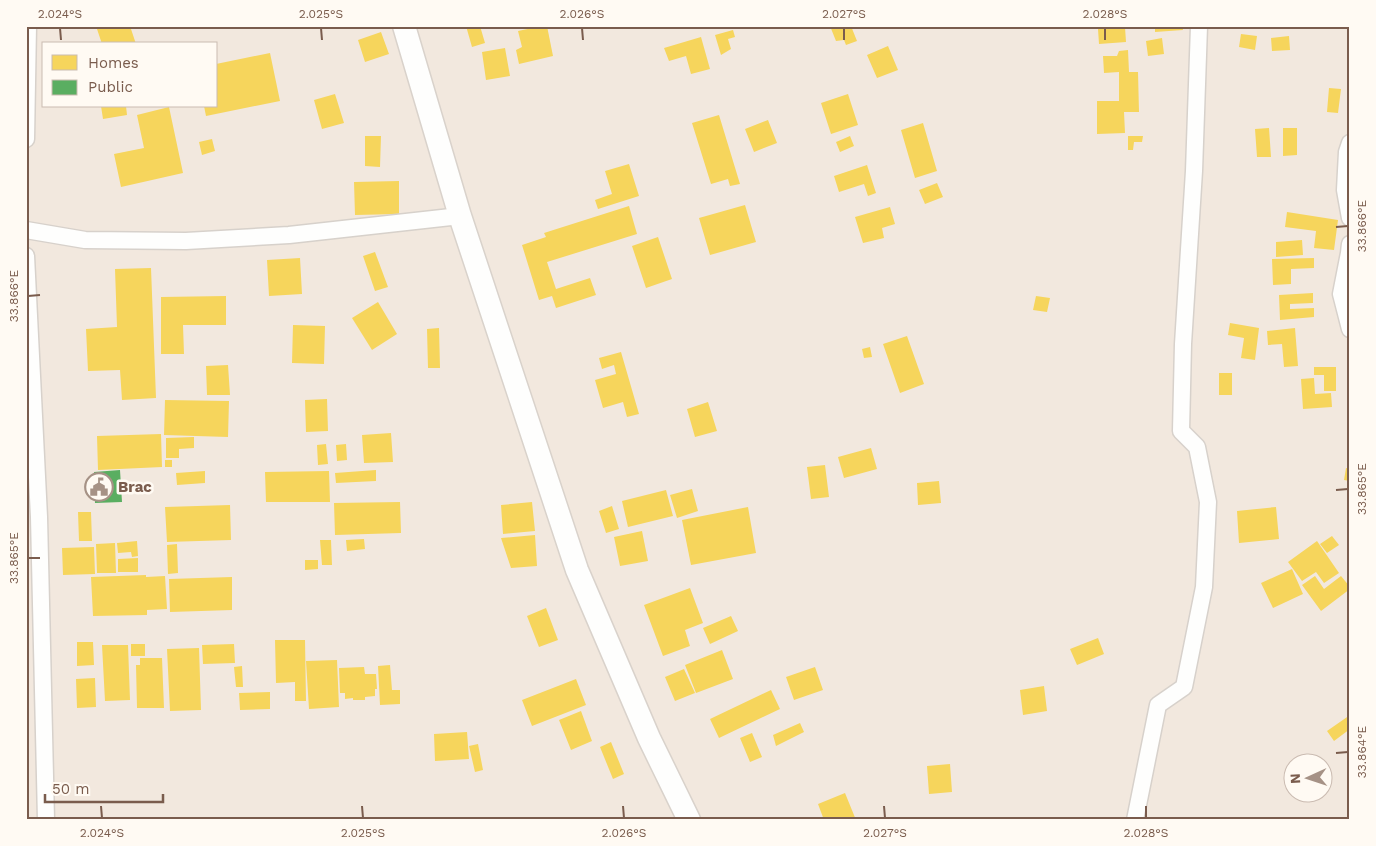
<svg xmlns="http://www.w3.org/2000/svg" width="1376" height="846" viewBox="0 0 1376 846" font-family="'Work Sans',sans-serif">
<rect width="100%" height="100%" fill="#f9f5f0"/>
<path fill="#f2e8de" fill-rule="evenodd" d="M26,26H1350V820H26ZM44,44H216V106H44ZM1294,764H1324V794H1294Z"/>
<path fill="#f6d55c" d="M96,26H130L136,44H102Z
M466,26H480L485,43L472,47Z
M542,26H547L553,56L519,64L516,50L522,47L518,31Z
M830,26H851L857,41L846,45L844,40L836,41Z
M1155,26H1182L1183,30L1155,32Z
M1125,27L1126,42L1099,44L1098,29Z
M733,30L735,37L728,39L731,49L721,55L715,35Z
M381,32L389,54L365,62L358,40Z
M1241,34L1257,36L1255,50L1239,47Z
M1289,36L1290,50L1272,51L1271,38Z
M701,37L710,69L691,74L686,56L669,61L664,48Z
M1162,38L1164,54L1148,56L1146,41Z
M888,46L898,70L877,78L867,55Z
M505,48L510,76L486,80L482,52Z
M1128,50L1129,72H1138L1139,112H1124L1125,133L1097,134V101H1119V72L1104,73L1103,56H1117L1119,51Z
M270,53L280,101L206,116L204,106H216V64Z
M1329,88L1341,89L1338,113L1327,112Z
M335,94L344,123L322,129L314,100Z
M848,94L858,125L831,134L821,103Z
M101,106H126L127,115L103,119Z
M169,107L183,173L121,187L114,154L144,148L137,115Z
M719,115L740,184L730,186L728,179L711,184L692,123Z
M768,120L777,143L754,152L745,129Z
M923,123L937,171L915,178L901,130Z
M1269,128L1271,157H1257L1255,129Z
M1283,128H1297V155L1283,156Z
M365,136H381L380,167L365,166Z
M850,136L854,146L840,152L836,142Z
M1128,136H1143L1142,142H1134L1133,150H1128Z
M212,139L215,151L202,155L199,142Z
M629,164L639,196L598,209L595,200L612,194L605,171Z
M867,165L876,193L868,196L864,184L839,192L834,176Z
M399,181V214L355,215L354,182Z
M937,183L943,197L925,204L919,190Z
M745,205L756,242L710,255L699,218Z
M629,206L637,234L547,262L556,289L590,278L596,295L556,308L552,296L539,300L522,245L546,237L544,233Z
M890,207L895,224L882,228L884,238L863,243L855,217Z
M1287,212L1338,220L1334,250L1314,248L1316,231L1285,227Z
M658,237L672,279L646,288L632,246Z
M1302,240L1303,255L1276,257V242Z
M375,252L388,287L375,291L363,256Z
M300,258L302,294L269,296L267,260Z
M1314,258V268L1291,269V284L1273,285L1272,259Z
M151,268L156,398L122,400L120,370L88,371L86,329L117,327L115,269Z
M1313,293V303L1290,304V309L1314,308V317L1280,320L1279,295Z
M226,296V325H183L184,354H161V297Z
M1036,296L1050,298L1047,312L1033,310Z
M378,302L397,334L372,350L352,318Z
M1230,323L1259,328L1255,360L1241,358L1244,338L1228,335Z
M293,325L325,326L324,364L292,363Z
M439,328L440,368H428L427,329Z
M1295,328L1298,366L1284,367L1282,344L1268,345L1267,331Z
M907,336L924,384L900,393L883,344Z
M870,347L872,357L864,358L862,349Z
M621,352L639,414L627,417L623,402L603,408L595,380L616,374L614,365L602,369L599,358Z
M228,365L230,395H207L206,366Z
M1314,367H1336V391H1324V375H1314Z
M1219,373H1232V395H1219Z
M1314,378L1315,394L1331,393L1332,407L1303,409L1301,379Z
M327,399L328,431L306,432L305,400Z
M165,400L229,401L228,437L164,435Z
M708,402L717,431L695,437L687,409Z
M391,433L393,462L364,463L362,435Z
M161,434L162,467L98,470L97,436Z
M194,437V448L179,449V458H166V438Z
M326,444L328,464L318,465L317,445Z
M346,444L347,460L337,461L336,445Z
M871,448L877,469L844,478L838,457Z
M165,460H172V467H165Z
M825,465L829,497L811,499L807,467Z
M1346,468L1350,469V481L1344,480Z
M376,470V481L336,483L335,473Z
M205,471V483L177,485L176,473Z
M329,471L330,502H266L265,472Z
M939,481L941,503L918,505L917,483Z
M692,489L698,511L677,518L670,495Z
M666,490L673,516L628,527L622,501Z
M400,502L401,533L335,535L334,503Z
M532,502L535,531L503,534L501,505Z
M230,505L231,540L167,542L165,507Z
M612,506L619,529L606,533L599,511Z
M748,507L756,553L691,565L682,520Z
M1276,507L1279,539L1239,543L1237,511Z
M78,512H91L92,541H79Z
M642,531L648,561L620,566L614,537Z
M535,535L537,566L511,568L501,538Z
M1332,536L1339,545L1327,553L1320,544Z
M364,539L365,549L347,551L346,540Z
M320,540H331L332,565H322Z
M137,541L138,556L132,557L131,552L118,553L117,543Z
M1317,541L1339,573L1324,583L1316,572L1302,581L1288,562Z
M115,543L116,573H97L96,544Z
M177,544L178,573L168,574L167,545Z
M94,547L95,574L63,575L62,548Z
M138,558V572H118V559Z
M305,560H318V569L305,570Z
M1292,569L1303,594L1273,608L1261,583Z
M146,575V577L165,576L167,609L147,610V615L93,616L91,577Z
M1315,576L1324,589L1341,576L1350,587V589L1321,611L1302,585Z
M232,577V610L170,612L169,579Z
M690,588L703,623L685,630L690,646L663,656L644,605Z
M546,608L558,640L539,647L527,616Z
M731,616L738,631L710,644L703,628Z
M1098,638L1104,654L1077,665L1070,649Z
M275,640H305L306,701H295V682L276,683Z
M77,642H93L94,665L77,666Z
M131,644H145V656H131Z
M234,644L235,663L203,664L202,645Z
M102,645H128L130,700L105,701Z
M199,648L201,710L170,711L167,649Z
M722,650L733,679L696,693L685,665Z
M140,658H162L164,708H137L136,665H140Z
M337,660L339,707L309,709L306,661Z
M390,665L392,690H400V704L380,705L378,666Z
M242,666L243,687H236L234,667Z
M364,667L365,674H376L377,689H375V696L365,697V700H353V698L345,699V693H340L339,668Z
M815,667L823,690L794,700L786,677Z
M684,669L695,693L675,701L665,677Z
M95,678L96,707L77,708L76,679Z
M576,679L586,705L532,726L522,700Z
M1044,686L1047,711L1023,715L1020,690Z
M771,690L780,709L719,738L710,719Z
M270,692V709L240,710L239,693Z
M581,711L592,741L571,750L559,720Z
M1350,715V729L1334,741L1327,731Z
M800,723L804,732L776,746L773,735Z
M467,732L469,759L435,761L434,734Z
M752,733L762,757L750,762L740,738Z
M611,742L624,774L613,779L600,747Z
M478,744L483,770L475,772L469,746Z
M950,764L952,792L929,794L927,766Z
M845,793L856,820H824L818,804Z"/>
<path fill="#5aae61" d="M120,470L122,502L95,503L94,472Z"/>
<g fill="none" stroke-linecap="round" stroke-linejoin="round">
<defs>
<path id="street" d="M26,139L28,26
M1350,143L1347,152L1345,190L1350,218
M26,230L85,240L186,241L289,235L460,216
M1350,244L1349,253L1341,294L1350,329
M26,256L39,517L46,820
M1135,820L1158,705L1184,687L1204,587L1208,502L1197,447L1181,431L1183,344L1194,171L1199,26"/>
<path id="secondary" d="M404,26L460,216L577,570L649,738L689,820"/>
</defs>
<use href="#street" stroke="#d7d1cb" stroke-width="19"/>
<use href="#secondary" stroke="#d9d2cb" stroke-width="25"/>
<use href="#street" stroke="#fefefd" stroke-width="16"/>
<use href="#secondary" stroke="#fefefd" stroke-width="22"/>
</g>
<path fill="none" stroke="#7a5c4d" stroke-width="2" d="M60,28L61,40M321,28L322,40M582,28L583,40M844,28V40M1105,28V40M1336,227L1348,226M28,296L40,295M1336,490L1348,489M28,558H40M1336,753L1348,752M101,806L102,818M362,806L363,818M623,806L624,818M884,806L885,818M1146,806V818"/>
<defs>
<symbol id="civic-ring" viewBox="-11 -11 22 22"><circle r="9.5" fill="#fffaf3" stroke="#a69286" stroke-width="1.5"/><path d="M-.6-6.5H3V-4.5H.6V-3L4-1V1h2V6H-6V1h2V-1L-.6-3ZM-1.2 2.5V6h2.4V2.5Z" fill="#a69286"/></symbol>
</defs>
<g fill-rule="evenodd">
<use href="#civic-ring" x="83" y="471" width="32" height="32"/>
</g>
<g text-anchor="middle" stroke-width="5" stroke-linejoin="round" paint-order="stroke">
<g font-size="15" font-weight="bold" fill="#7a5c4d" stroke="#fffaf3" text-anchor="start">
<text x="118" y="492">Brac</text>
</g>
</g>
<rect width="1376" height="846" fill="none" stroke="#fffaf3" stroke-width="55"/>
<rect x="42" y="42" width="175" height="65" fill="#fffaf3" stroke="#cabbb1"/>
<rect x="52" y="55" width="25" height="15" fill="#f6d55c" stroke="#cabbb1"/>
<text x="88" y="68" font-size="15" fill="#7a5c4d">Homes</text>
<rect x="52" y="80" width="25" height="15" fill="#5aae61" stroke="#cabbb1"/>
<text x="88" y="92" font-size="15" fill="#7a5c4d">Public</text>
<g transform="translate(1308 778) rotate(267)"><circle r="24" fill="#fffaf3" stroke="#cabbb1"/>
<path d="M0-4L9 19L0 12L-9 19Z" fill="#a69286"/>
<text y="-8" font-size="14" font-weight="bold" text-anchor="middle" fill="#7a5c4d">N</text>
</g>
<path d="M45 794v8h118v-8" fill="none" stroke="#7a5c4d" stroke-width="2.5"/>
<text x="52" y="794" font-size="15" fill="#7a5c4d" stroke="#fffaf3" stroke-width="4" paint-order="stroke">50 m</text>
<rect x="28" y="28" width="1320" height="790" fill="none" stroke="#7a5c4d" stroke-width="2"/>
<g font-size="12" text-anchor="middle" fill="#7a5c4d">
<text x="60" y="18">2.024°S</text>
<text x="321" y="18">2.025°S</text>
<text x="582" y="18">2.026°S</text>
<text x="844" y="18">2.027°S</text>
<text x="1105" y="18">2.028°S</text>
<text transform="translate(1362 226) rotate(-90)" y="4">33.866°E</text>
<text transform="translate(14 296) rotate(-90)" y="4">33.866°E</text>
<text transform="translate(1362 489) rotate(-90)" y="4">33.865°E</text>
<text transform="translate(14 558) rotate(-90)" y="4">33.865°E</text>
<text transform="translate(1362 752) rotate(-90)" y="4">33.864°E</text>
<text x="102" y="837">2.024°S</text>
<text x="363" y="837">2.025°S</text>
<text x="624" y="837">2.026°S</text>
<text x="885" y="837">2.027°S</text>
<text x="1146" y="837">2.028°S</text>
</g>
</svg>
